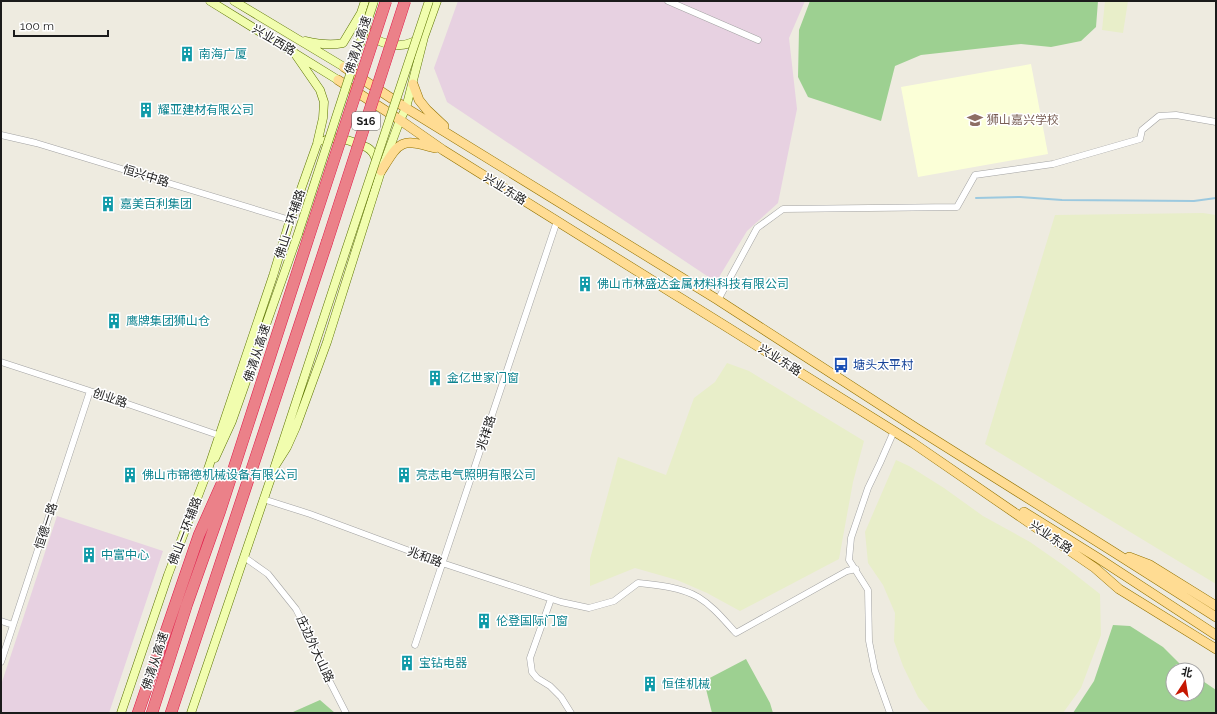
<svg xmlns="http://www.w3.org/2000/svg" width="1217" height="714" viewBox="0 0 1217 714" font-family="Raleway,'Noto Sans SC',sans-serif">
<rect width="100%" height="100%" fill="#eeebe0"/>
<path fill="#e7d1e1" d="M458,1H805L789,38L797,109L778,203L747,231L716,282L447,102L434,68Z
M57,516L163,551L109,713H1V685Z"/>
<path fill="#fbffd7" d="M1031,64L1048,154L918,177L901,87Z"/>
<path fill="#e8eec9" d="M1105,1H1128L1123,33L1102,30Z
M1203,213L1216,215V584L985,444L1055,215Z
M727,363L749,371L864,441L853,482L839,559L740,611L707,593L677,580L635,568L590,586V559L618,457L666,475L694,398L715,382Z
M896,460L909,466L944,488L983,516L1030,542L1063,565L1100,594L1101,635L1081,688L1063,713H931L918,697L903,666L894,641L895,613L883,585L868,563L865,532Z"/>
<path fill="#9dd091" d="M810,1H1098L1096,27L1081,41L1051,47L1021,44L921,55L895,66L881,121L808,97L798,77L799,30Z
M1113,625L1130,626L1163,647L1186,670H1173V694H1197V677L1216,690V713H1073L1094,681Z
M746,659L770,703L773,713H712L704,681Z
M320,700L335,713H293V712Z"/>
<g fill="none" stroke-linecap="round" stroke-linejoin="round">
<path stroke="#9cc9df" stroke-width="2" d="M976,198L1020,197L1062,200L1194,201L1216,198"/>
<defs>
<path id="street" d="M668,1L758,40
M1,135L36,143L290,220
M718,300L757,228L783,209L957,207L975,175L1053,164L1140,139L1142,130L1159,116L1176,115L1216,122
M1,362L90,391L218,435
M263,499L310,514L442,563L561,602L589,608L614,601L638,583C657,585 680,587 698,597C713,606 724,620 736,633L847,571L856,569
M244,557L268,574L296,609L310,636L327,676L346,713
M551,599L530,658L532,672L537,678L550,686L561,697L571,713
M1,621L13,625
M415,645L557,221
M1,662L90,391
M890,713L875,671L869,641L868,590L849,560L851,538L868,488L880,463L894,431"/>
<path id="secondary" d="M210,1L338,80
M234,1L344,67
M361,13C363,19 364,26 367,31C372,41 391,46 401,45C408,45 414,41 420,39
M305,41C318,44 330,46 343,43L361,13L365,1
M324,141C337,134 352,142 366,147C373,150 375,157 378,164
M215,458L232,421L298,234
M275,466L287,447L296,427L327,342L381,171L400,120L406,108L424,37L437,1
M121,713L168,575L206,475L273,276L290,220L317,144L323,118L324,102L320,90L293,51
M191,713L275,466L346,250"/>
<path id="primary" d="M344,67L406,108L718,300L916,428L1112,551L1216,617
M338,80L400,120L443,150L913,443L1095,568L1119,589L1216,649
M413,84L419,100L427,110L444,126
M381,171C400,141 400,138 435,148
M1024,512L1098,558L1216,635
M1129,557L1150,565L1216,606"/>
<path id="highway" d="M138,713L199,535L223,481
M152,713L187,604L220,511L309,236
M171,713L327,242"/>
</defs>
<use href="#street" stroke="#a2a2a2" stroke-width="7"/>
<use href="#secondary" stroke="#5b7400" stroke-width="9"/>
<use href="#primary" stroke="#927200" stroke-width="10"/>
<use href="#highway" stroke="#e01847" stroke-width="12"/>
<use href="#street" stroke="#fff" stroke-width="6"/>
<use href="#secondary" stroke="#f1fdae" stroke-width="8"/>
<use href="#primary" stroke="#ffdc93" stroke-width="9"/>
<use href="#highway" stroke="#eb8189" stroke-width="11"/>
<defs>
<path id="secondary-bridge" d="M298,234L374,1
M346,250L429,1"/>
<path id="highway-bridge" d="M309,236L386,1
M327,242L405,1"/>
</defs>
<use href="#secondary-bridge" stroke="#5b7400" stroke-width="9" stroke-linecap="butt"/>
<use href="#highway-bridge" stroke="#e01847" stroke-width="12" stroke-linecap="butt"/>
<use href="#secondary-bridge" stroke="#f1fdae" stroke-width="8"/>
<use href="#highway-bridge" stroke="#eb8189" stroke-width="11"/>
</g>
<defs>
<symbol id="building-bare" viewBox="-9 -9 18 18"><path d="M-4-6H4V6H1V3H-1V6H-4ZM-2.5-4.3h1.7v1.8h-1.7ZM.8-4.3h1.7v1.8H.8ZM-2.5-1h1.7V.8h-1.7ZM.8-1h1.7V.8H.8Z" fill="#0f9aa8" stroke="#fff" stroke-width="2.5" paint-order="stroke"/></symbol>
<symbol id="school-bare" viewBox="-9 -9 18 18"><path d="M0-5L7-2L0 1L-7-2ZM-4 1L0 2.5L4 1V4Q0 6-4 4Z" fill="#8d6e63" stroke="#fff" stroke-width="2.5" paint-order="stroke"/></symbol>
<symbol id="bus-bare" viewBox="-9 -9 18 18"><path d="M-5-6H5V4H4V6H2V4H-2V6H-4V4H-5ZM-3.5-4V0h7V-4ZM-3.5 1.2v1.5H-2V1.2ZM2 1.2v1.5H3.5V1.2Z" fill="#1a4fb4" stroke="#fff" stroke-width="2.5" paint-order="stroke"/></symbol>
</defs>
<g fill-rule="evenodd">
<use href="#building-bare" x="176" y="43" width="22" height="22"/>
<use href="#building-bare" x="135" y="99" width="22" height="22"/>
<use href="#school-bare" x="964" y="109" width="22" height="22"/>
<use href="#building-bare" x="97" y="193" width="22" height="22"/>
<use href="#building-bare" x="574" y="273" width="22" height="22"/>
<use href="#building-bare" x="103" y="310" width="22" height="22"/>
<use href="#bus-bare" x="830" y="354" width="22" height="22"/>
<use href="#building-bare" x="424" y="367" width="22" height="22"/>
<use href="#building-bare" x="119" y="464" width="22" height="22"/>
<use href="#building-bare" x="393" y="464" width="22" height="22"/>
<use href="#building-bare" x="78" y="544" width="22" height="22"/>
<use href="#building-bare" x="473" y="610" width="22" height="22"/>
<use href="#building-bare" x="396" y="652" width="22" height="22"/>
<use href="#building-bare" x="639" y="673" width="22" height="22"/>
</g>
<g text-anchor="middle" stroke-width="3" stroke-linejoin="round" paint-order="stroke">
<rect fill="#fff" stroke="#5f5f5f" stroke-width="1" x="352" y="112" width="28" height="18" rx="3"/>
<g font-size="11" font-weight="bold" fill="#1b1b1b">
<text x="366" y="125">S16</text>
</g>
<g font-size="12" fill="#1b1b1b" stroke="#fff">
<text transform="translate(274 40) rotate(31)" y="4">兴业西路</text>
<text transform="translate(358 45) rotate(-72)" y="4">佛清从高速</text>
<text transform="translate(146 176) rotate(17)" y="4">恒兴中路</text>
<text transform="translate(505 189) rotate(32)" y="4">兴业东路</text>
<text transform="translate(290 224) rotate(-72)" y="4">佛山一环辅路</text>
<text transform="translate(257 353) rotate(-72)" y="4">佛清从高速</text>
<text transform="translate(780 360) rotate(32)" y="4">兴业东路</text>
<text transform="translate(110 398) rotate(19)" y="4">创业路</text>
<text transform="translate(486 433) rotate(-72)" y="4">兆祥路</text>
<text transform="translate(46 526) rotate(-72)" y="4">恒德一路</text>
<text transform="translate(185 531) rotate(-69)" y="4">佛山一环辅路</text>
<text transform="translate(1051 537) rotate(34)" y="4">兴业东路</text>
<text transform="translate(425 557) rotate(20)" y="4">兆和路</text>
<text transform="translate(315 649) rotate(65)" y="4">庄边外大山路</text>
<text transform="translate(155 661) rotate(-72)" y="4">佛清从高速</text>
</g>
<g font-size="12" fill="#0d838f" stroke="#fff" text-anchor="start">
<text x="199" y="58">南海广厦</text>
<text x="158" y="114">耀亚建材有限公司</text>
<text x="120" y="208">嘉美百利集团</text>
<text x="597" y="288">佛山市林盛达金属材料科技有限公司</text>
<text x="126" y="325">鹰牌集团狮山仓</text>
<text x="447" y="382">金亿世家门窗</text>
<text x="142" y="479">佛山市锦德机械设备有限公司</text>
<text x="416" y="479">亮志电气照明有限公司</text>
<text x="101" y="559">中富中心</text>
<text x="496" y="625">伦登国际门窗</text>
<text x="419" y="667">宝钻电器</text>
<text x="662" y="688">恒佳机械</text>
</g>
<g font-size="12" fill="#785e54" stroke="#fff" text-anchor="start">
<text x="987" y="124">狮山嘉兴学校</text>
</g>
<g font-size="12" fill="#164399" stroke="#fff" text-anchor="start">
<text x="853" y="369">塘头太平村</text>
</g>
</g>
<rect width="1217" height="714" fill="none" stroke="#1b1b1b" stroke-width="4"/>
<g transform="translate(1185 682) rotate(12)"><circle r="19" fill="#ffffff" stroke="#a4a4a4"/>
<path d="M0-3L7 15L0 10L-7 15Z" fill="#c61600"/>
<text y="-6" font-size="11" font-weight="bold" text-anchor="middle" fill="#1b1b1b">北</text>
</g>
<path d="M14 30v6h94v-6" fill="none" stroke="#1b1b1b" stroke-width="2"/>
<text x="20" y="30" font-size="12" fill="#1b1b1b" stroke="#ffffff" stroke-width="3" paint-order="stroke">100 m</text>
</svg>
